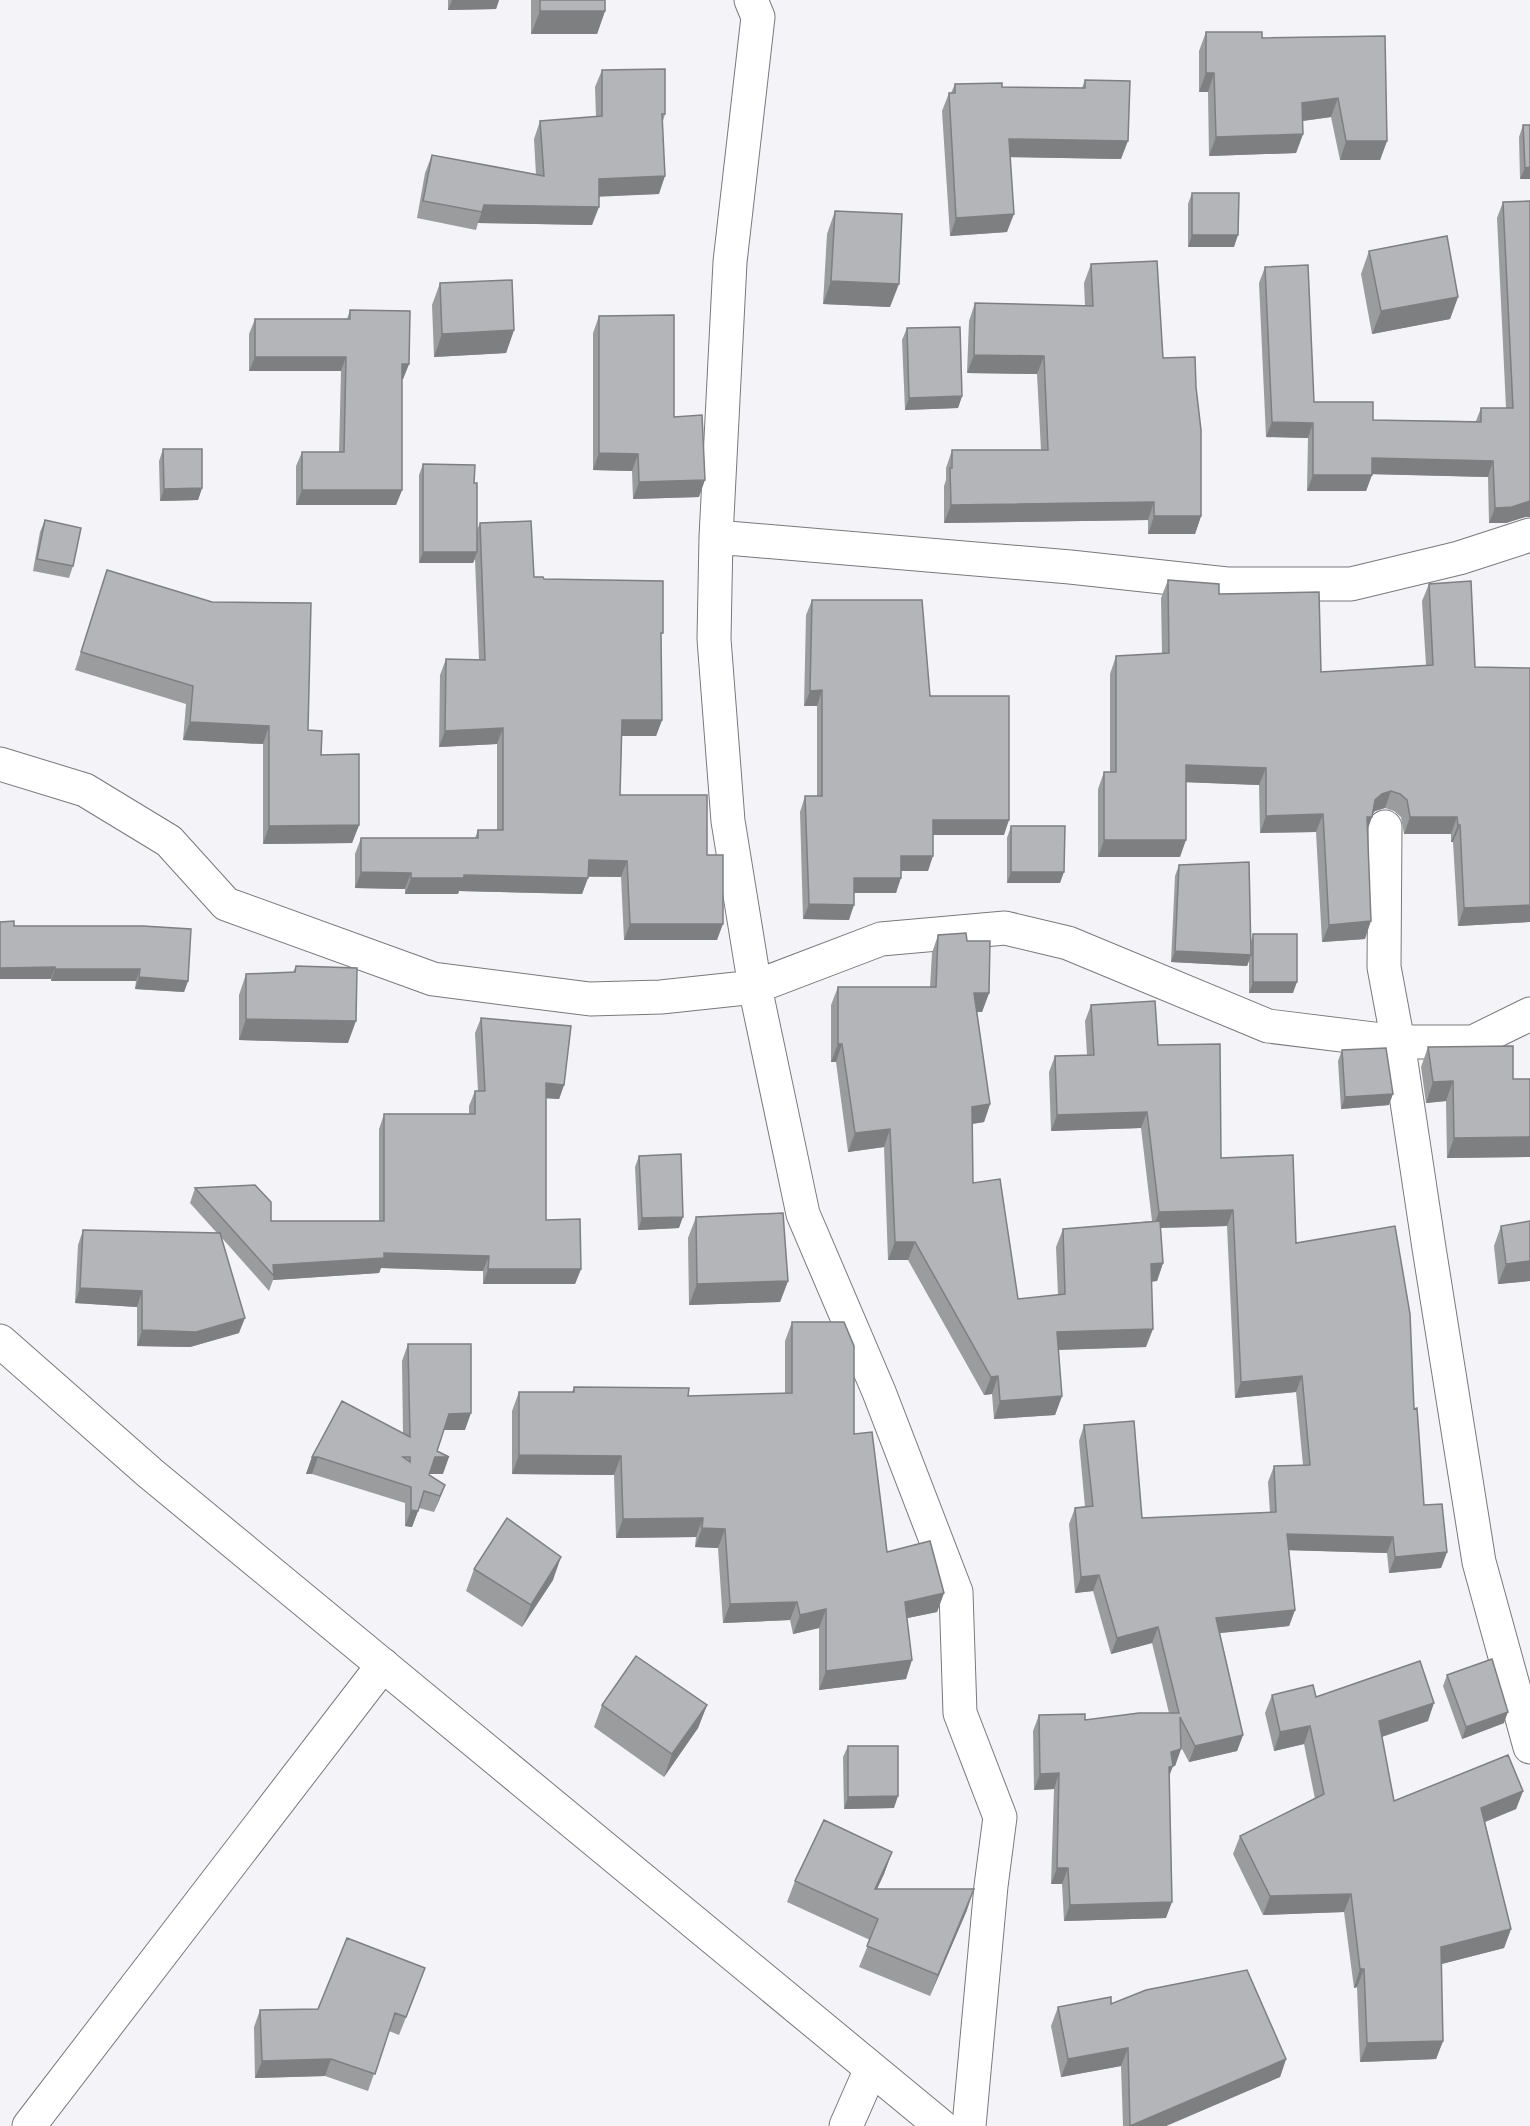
<svg xmlns="http://www.w3.org/2000/svg" width="1530" height="2126" viewBox="0 0 1530 2126" font-family="Figtree,sans-serif">
<rect width="100%" height="100%" fill="#f4f3f7"/>
<g fill="none" stroke-linecap="round" stroke-linejoin="round">
<defs>
<path id="street" d="M751,0L758,17L730,262L716,537L714,639L728,821L755,987L803,1214L879,1392L956,1592L960,1713L1000,1817L991,1886L969,2126
M716,537L1070,567L1227,584H1351L1459,558L1530,535
M0,764L85,790L169,841L226,904L433,979L590,999L661,997L755,987L881,939L1005,928L1068,943L1268,1026L1398,1042H1473L1530,1014
M1385,827L1384,967L1398,1042L1429,1248L1479,1562L1530,1747
M29,2126L383,1665
M846,2126L871,2069"/>
<path id="secondary" d="M0,1341L150,1473L941,2126"/>
</defs>
<use href="#street" stroke="#79797c" stroke-width="35"/>
<use href="#secondary" stroke="#79797c" stroke-width="35"/>
<use href="#street" stroke="#fff" stroke-width="33"/>
<use href="#secondary" stroke="#fff" stroke-width="33"/>
</g>
<path fill="#9a9c9e" d="M448,0H499L496,9L448,10Z
M531,0H605V11L597,34H531Z
M1206,32L1262,38L1385,36L1387,141L1380,160H1340L1331,117L1302,121L1303,134L1296,153L1209,156L1208,92H1199V51Z
M602,70L665,114L663,121L659,194L599,196L592,225L478,223L476,230L417,218L425,173L432,155L536,175L534,139L540,121L596,117L595,87Z
M1085,80L1121,159L1010,157L1007,232L950,236L942,111L949,93H951L955,84L1002,87L1082,88Z
M1523,125H1530V179H1520L1519,137Z
M1192,193L1234,247H1188V204Z
M1503,202L1525,517L1506,523H1489L1488,477L1372,474L1366,491H1307L1308,438L1266,437L1259,283L1265,267L1314,402L1373,420L1476,421L1481,408H1506L1497,218Z
M835,211L890,307L823,304L827,234Z
M1369,251L1458,297L1450,319L1372,334L1361,274Z
M1091,264L1163,358L1201,516L1195,534H1148V520L944,523V486L946,480V468L952,450H1041L1037,374L967,373L969,321L975,303L1085,306L1084,283Z
M440,283L514,330L506,353L434,357L432,305Z
M350,310L409,364L403,379H402V490L396,505H296V466L302,452H339L341,371H249V334L255,319H347Z
M599,316L674,417L699,497L633,499L632,471L593,470V333Z
M907,328L962,396L958,408L905,410L902,340Z
M163,449L202,488L198,500L160,501L159,461Z
M423,464L474,483L477,530L480,523L534,577L544,579L661,638L662,720L656,736H622L620,795L707,855L717,940H624L621,877H588L582,894L459,891L458,894H405V889L355,888V854L361,838H475L478,830H497V744L439,747L440,675L446,659L479,660L475,559L473,563H419V475Z
M45,520L73,566L69,578L33,571L40,532Z
M107,570L308,730L359,825L352,843L263,844V744L183,740L186,704L75,670Z
M1168,580L1219,594L1321,672L1426,665L1422,601L1429,584L1475,667L1530,922L1458,926L1453,842H1451V834H1404L1401,817L1394,811L1385,808L1375,811L1373,813L1367,831L1365,939L1322,942L1316,832L1260,833L1259,785L1186,782L1180,857H1098V789L1104,772H1110V674L1116,656L1162,654L1161,598Z
M812,600L930,696L1004,835H933L928,871H901L896,893H854L849,920L803,919L800,812L805,796H817V706H804L806,615Z
M1011,826L1060,883H1007V838Z
M1179,865L1251,941L1253,934L1293,993H1249V961L1247,966L1171,962L1175,876Z
M0,922L14,926L188,981L184,992L135,989L136,981H51V979H0Z
M938,935L967,941L989,993L982,1012H977L990,1104L984,1122L972,1124L973,1183L1018,1299L1058,1295L1056,1247L1063,1229L1152,1221L1141,1128L1051,1131L1049,1072L1055,1056L1087,1055L1085,1021L1091,1005L1158,1045L1221,1158L1296,1243L1414,1409L1424,1505L1447,1552L1441,1568L1389,1573L1387,1553L1289,1550L1295,1610L1289,1626L1220,1633L1243,1735L1237,1751L1189,1762L1181,1747V1749L1175,1766H1173L1169,1775L1166,1918L1064,1921L1062,1884H1051L1054,1789L1034,1790L1033,1731L1039,1715L1085,1720L1169,1713L1152,1643L1111,1654L1093,1591L1075,1593L1069,1524L1075,1508L1085,1507L1079,1441L1084,1425L1142,1518L1270,1513L1268,1482L1274,1466L1303,1465L1296,1392L1235,1398L1227,1226L1160,1228L1163,1263L1157,1281L1151,1282L1146,1347L1058,1350L1062,1396L1055,1415L994,1419L992,1394L984,1395L908,1260H888L884,1147L848,1152L836,1062H831V1005L838,987H930L932,953Z
M296,966L348,1043L239,1040V995L246,974L293,972Z
M481,1018L564,1085L559,1099L546,1098V1220L581,1269L575,1284H483V1271L381,1268L379,1273L273,1280L269,1291L222,1238L239,1333L190,1347L137,1346V1307L75,1303L78,1245L83,1230L217,1233L190,1203L195,1188L271,1221H379V1129L384,1114H469V1106L475,1091H478L475,1033Z
M1428,1047L1513,1079H1530V1157L1447,1158L1446,1101L1426,1103L1421,1067Z
M1342,1050L1389,1105L1341,1109L1338,1061Z
M639,1156L679,1228L638,1230L635,1167Z
M696,1217L788,1281L780,1302L689,1305L688,1238Z
M1530,1221V1281L1498,1284L1494,1246L1501,1226Z
M792,1322L854,1434L887,1552L944,1593L937,1612L907,1618L906,1679L819,1690V1628L793,1634L790,1620L723,1623L718,1548L695,1547L696,1537L616,1538L614,1475L512,1474V1411L519,1392H572L574,1387L688,1396L785,1393V1341Z
M408,1344L465,1430H443L437,1451L443,1474H430L429,1475L445,1485L434,1512L419,1508L412,1527L405,1526V1503L312,1474H306L312,1457L403,1434L402,1361Z
M474,1569L553,1580L522,1627L466,1591Z
M1447,1675L1504,1723L1462,1739L1443,1686Z
M1272,1695L1316,1697L1428,1721L1382,1737L1394,1801L1523,1791L1516,1809L1485,1822L1511,1929L1504,1948L1441,1964L1443,2041L1436,2059L1360,2062L1357,1987L1354,1988L1344,1912L1263,1915L1233,1854L1240,1836L1315,1799L1304,1744L1274,1751L1265,1713Z
M602,1705H707L698,1728L664,1777L594,1727Z
M848,1746L894,1808L844,1809L843,1757Z
M892,1852L884,1874L877,1889L967,1910L930,1996L859,1967L870,1940L787,1902L795,1881Z
M419,1985L399,2035L389,2031L368,2091L325,2076L255,2078L254,2027L260,2010L318,2009Z
M1111,2004L1286,2059L1280,2077L1166,2126H1123L1121,2066L1061,2077L1051,2026L1058,2007Z"/>
<path fill="#7d7f81" d="M452,0H499L496,9L448,10Z
M540,11H605L597,34H531Z
M1206,73H1214L1208,92H1199Z
M1338,98L1331,117L1295,122L1302,103Z
M1303,134L1296,153L1209,156L1216,137Z
M1009,139L1128,141L1121,159L1003,157Z
M1346,141H1387L1380,160H1340Z
M1530,167V179H1520L1525,168Z
M665,176L659,194L593,197L599,179Z
M484,205L599,207L592,225L478,223Z
M1014,214L1007,232L950,236L956,218Z
M1192,235H1238L1234,247H1188Z
M831,281L899,284L890,307L823,304Z
M1458,297L1450,319L1372,334L1381,311Z
M514,330L506,353L434,357L442,334Z
M974,355L1044,356L1037,374L967,373Z
M255,357H346L341,371H249Z
M402,364H409L403,379L396,378Z
M962,396L958,408L905,410L909,398Z
M1272,422L1313,423L1308,438L1266,437Z
M599,453L638,454L632,471L593,470Z
M1372,458L1493,461L1488,477L1366,474Z
M1313,475H1372L1366,491H1307Z
M705,480L699,497L633,499L639,482Z
M202,488L198,500L160,501L164,489Z
M302,490H402L396,505H296Z
M1530,501V517H1525L1506,523H1489L1495,508Z
M1154,502L1148,520L944,523L951,505Z
M1154,516H1201L1195,534H1148Z
M423,552H477L473,563H419Z
M822,690L817,706H804L810,691Z
M622,720H662L656,736H616Z
M190,722L269,726L263,744L183,740Z
M503,728L497,744L439,747L445,731Z
M1186,765L1266,768L1259,785L1180,782Z
M1391,791L1385,808L1375,811L1369,817L1375,800L1382,794Z
M1323,814L1316,832L1260,833L1266,816Z
M1367,817H1372L1366,834Z
M1410,817H1457L1451,834H1404Z
M933,820H1009L1004,835H928Z
M359,825L352,843L263,844L269,826Z
M1458,825H1460L1453,842H1451Z
M1104,840H1186L1180,857H1098Z
M901,856H933L928,871H896Z
M589,860L627,861L621,877L583,876Z
M361,872L411,873L405,889L355,888Z
M1011,872H1064L1060,883H1007Z
M464,875L588,878L582,894L459,891L458,894H405L411,878Z
M854,878H901L896,893H849Z
M809,904L854,905L849,920L803,919Z
M1530,905V922L1458,926L1464,908Z
M1371,921L1365,939L1322,942L1329,925Z
M630,924H723L717,940H624Z
M1175,951L1251,955L1247,966L1171,962Z
M55,967L51,979H0V968Z
M55,969H140L136,981H51Z
M139,977L188,981L184,992L135,989Z
M1253,982H1297L1293,993H1249Z
M974,993H989L982,1012L968,1011Z
M246,1019L356,1021L348,1043L239,1040Z
M838,1044H842L836,1062H831Z
M1453,1081L1446,1101L1426,1103L1433,1082Z
M546,1083L564,1085L559,1099L541,1098Z
M1393,1094L1389,1105L1341,1109L1345,1097Z
M990,1104L984,1122L965,1125L972,1107Z
M1147,1112L1141,1128L1051,1131L1057,1115Z
M890,1129L884,1147L848,1152L855,1133Z
M1530,1137V1157L1447,1158L1454,1138Z
M1233,1210L1227,1226L1153,1228L1159,1212Z
M683,1217L679,1228L638,1230L642,1218Z
M895,1242H915L908,1260H888Z
M384,1253L489,1256L483,1271L381,1268L379,1273L273,1280L274,1276L273,1265Z
M1530,1261V1281L1498,1284L1506,1264Z
M1163,1263L1157,1281L1144,1282L1151,1264Z
M488,1269H581L575,1284H483Z
M788,1281L780,1302L689,1305L697,1284Z
M80,1288L142,1291L137,1307L75,1303Z
M245,1318L239,1333L190,1347L137,1346L142,1330Z
M1153,1329L1146,1347L1050,1350L1057,1332Z
M998,1376L992,1394L984,1395L991,1377Z
M1302,1376L1296,1392L1235,1398L1241,1382Z
M1062,1396L1055,1415L994,1419L1000,1401Z
M471,1413L465,1430H443L449,1414Z
M519,1455L621,1456L614,1475L512,1474Z
M312,1457H318L312,1474H306Z
M435,1457H449L443,1474H429Z
M445,1485L439,1501L434,1512L440,1496Z
M411,1510L418,1511L412,1527L405,1526Z
M703,1518L696,1537L616,1538L623,1519Z
M702,1528L725,1529L718,1548L695,1547Z
M1287,1534L1393,1537L1387,1553L1281,1550Z
M1447,1552L1441,1568L1389,1573L1395,1557Z
M561,1557L553,1580L522,1627L531,1605Z
M1099,1575L1093,1591L1075,1593L1081,1577Z
M944,1593L937,1612L898,1620L905,1602Z
M797,1602L790,1620L723,1623L730,1604Z
M826,1609L819,1628L793,1634L800,1615Z
M1295,1610L1289,1626L1210,1634L1216,1618Z
M1158,1627L1152,1643L1111,1654L1117,1638Z
M912,1660L906,1679L819,1690L826,1671Z
M1434,1703L1428,1721L1372,1740L1379,1721Z
M707,1705L698,1728L664,1777L672,1754Z
M1508,1712L1504,1723L1462,1739L1466,1727Z
M1310,1726L1304,1744L1274,1751L1280,1732Z
M1243,1735L1237,1751L1189,1762L1195,1746Z
M1181,1749L1175,1766L1170,1767L1173,1766L1167,1782L1171,1752Z
M1059,1773L1054,1789L1034,1790L1040,1774Z
M1523,1791L1516,1809L1475,1826L1481,1808Z
M898,1796L894,1808L844,1809L848,1797Z
M892,1852L884,1874L867,1910L875,1889Z
M1057,1868H1068L1062,1884H1051Z
M974,1889L967,1910L930,1996L938,1975Z
M1351,1894L1344,1912L1263,1915L1270,1896Z
M1172,1902L1166,1918L1064,1921L1070,1905Z
M1511,1929L1504,1948L1434,1966L1441,1947Z
M1360,1969H1364L1357,1987L1354,1988Z
M1443,2041L1436,2059L1360,2062L1367,2043Z
M1128,2048L1121,2066L1061,2077L1068,2059Z
M331,2059L325,2076L255,2078L262,2061Z
M1286,2059L1280,2077L1166,2126H1130Z"/>
<path fill="#b3b5b8" stroke="#7d7f81" stroke-width="1.5" fill-rule="evenodd" d="M540,0H605V11H540Z
M1206,32H1262V38L1385,36L1387,141H1346L1338,98L1302,103L1303,134L1216,137L1214,73H1206Z
M665,69V114H662L665,176L599,179V207L484,205L482,212L423,201L432,155L544,176L540,121L602,116V70Z
M1085,80L1130,81L1128,141L1009,139L1014,214L956,218L949,93H955V84L1002,83V87L1085,88Z
M1523,125H1530V167L1525,168Z
M1192,193H1239L1238,235H1192Z
M1530,201V501L1512,507L1495,508L1493,461L1372,458V475H1313V423L1272,422L1265,267L1308,265L1314,402H1373V420L1481,422V408H1513L1503,202Z
M835,211L902,214L899,284L831,281Z
M1447,236L1458,297L1381,311L1369,251Z
M1157,261L1163,358L1195,357L1196,387L1201,430V516H1154V502L951,505L950,468H952V450H1048L1044,356L974,355L975,303L1093,306L1091,264Z
M512,280L514,330L442,334L440,283Z
M350,310L410,311L409,364H402V490H302V452H344L346,357H255V319H350Z
M674,315V417L702,415L705,480L639,482L638,454L599,453V316Z
M960,327L962,396L909,398L907,328Z
M163,449H202V488L164,489Z
M423,464L475,465L474,483H477V552H423Z
M45,520L81,528L73,566L37,559Z
M531,521L534,577H543L544,579L663,581V633H661L662,720H622L620,795H707V855H723V924H630L627,861L589,860L588,878L464,875V878H411V873L361,872V838H478V830H503V728L445,731L446,659L485,660L480,523Z
M107,570L212,602L311,603L308,730L322,731L321,755L359,754V825L269,826V726L190,722L193,686L81,652Z
M1168,580L1219,584V594L1319,592L1321,672L1433,665L1429,584L1471,581L1475,667L1530,668V905L1464,908L1460,825H1458L1457,817H1410L1407,800L1400,794L1391,791L1382,794L1375,800L1372,817H1367L1371,921L1329,925L1323,814L1266,816V768L1186,765V840H1104V772H1116V656L1169,653Z
M812,600H922L930,696H1009V820H933V856H901V878H854V905L809,904L805,796H822V690L810,691Z
M1011,826H1065L1064,872H1011Z
M1249,862L1251,955L1175,951L1179,865Z
M14,921V926H143L191,929L188,981L139,977L140,969H55V967L0,968V922Z
M966,933L967,941H990L989,993H974L990,1104L972,1107L973,1183L1000,1179L1018,1299L1065,1294L1063,1229L1160,1221L1163,1263L1151,1264L1153,1329L1057,1332L1062,1396L1000,1401L998,1376L991,1377L915,1242H895L890,1129L855,1133L842,1044H838V987H936L938,935Z
M1253,934H1297V982H1253Z
M296,966L357,968L356,1021L246,1019V974L295,972Z
M1155,1001L1158,1045L1220,1044L1221,1158L1293,1155L1296,1243L1395,1226L1410,1314L1414,1409L1417,1408L1424,1505L1442,1504L1447,1552L1395,1557L1393,1537L1287,1534L1295,1610L1216,1618L1243,1735L1195,1746L1180,1717L1181,1749L1171,1752L1173,1766L1169,1767L1172,1902L1070,1905L1068,1868H1057L1059,1773L1040,1774L1039,1715L1085,1714V1720L1139,1713H1179L1158,1627L1117,1638L1099,1575L1081,1577L1075,1508L1093,1506L1084,1425L1134,1421L1142,1518L1276,1512L1274,1466L1310,1465L1302,1376L1241,1382L1233,1210L1159,1212L1147,1112L1057,1115L1055,1056L1094,1055L1091,1005Z
M481,1018L571,1026L564,1085L546,1083V1220L580,1219L581,1269H488L489,1256L384,1253V1258L273,1265L274,1276L195,1188L255,1185L271,1202V1221H384V1114H475V1091H485Z
M1513,1046V1079H1530V1137L1454,1138L1453,1081L1433,1082L1428,1047Z
M1386,1048L1393,1094L1345,1097L1342,1050Z
M681,1154L683,1217L642,1218L639,1156Z
M783,1213L788,1281L697,1284L696,1217Z
M1530,1221V1261L1506,1264L1501,1226Z
M83,1230L220,1233L245,1318L196,1332L142,1330V1291L80,1288Z
M792,1322H844L854,1346V1434L872,1432L887,1552L930,1541L944,1593L905,1602L912,1660L826,1671V1609L800,1615L797,1602L730,1604L725,1529L702,1528L703,1518L623,1519L621,1456L519,1455V1392H574V1387L689,1388L688,1396L792,1393Z
M408,1344H471V1413L449,1414L437,1451L449,1457H435L429,1475L445,1485L440,1496L424,1491L418,1511L411,1510V1487L318,1457H312L342,1401L410,1437ZM403,1457H410V1462Z
M507,1518L561,1557L531,1605L474,1569Z
M636,1656L707,1705L672,1754L602,1705Z
M1492,1659L1508,1712L1466,1727L1447,1675Z
M1420,1661L1434,1703L1379,1721L1394,1801L1508,1755L1523,1791L1481,1808L1511,1929L1441,1947L1443,2041L1367,2043L1364,1969H1360L1351,1894L1270,1896L1240,1836L1324,1794L1310,1726L1280,1732L1272,1695L1313,1685L1316,1697Z
M848,1746H898V1796L848,1797Z
M824,1820L892,1852L875,1889H974L938,1975L867,1946L878,1919L795,1881Z
M347,1938L425,1968L406,2017L395,2013L375,2074L331,2059L262,2061L260,2010L318,2009Z
M1247,1970L1286,2059L1130,2126L1128,2048L1068,2059L1058,2007L1111,1997V2004L1146,1990Z"/>
</svg>
